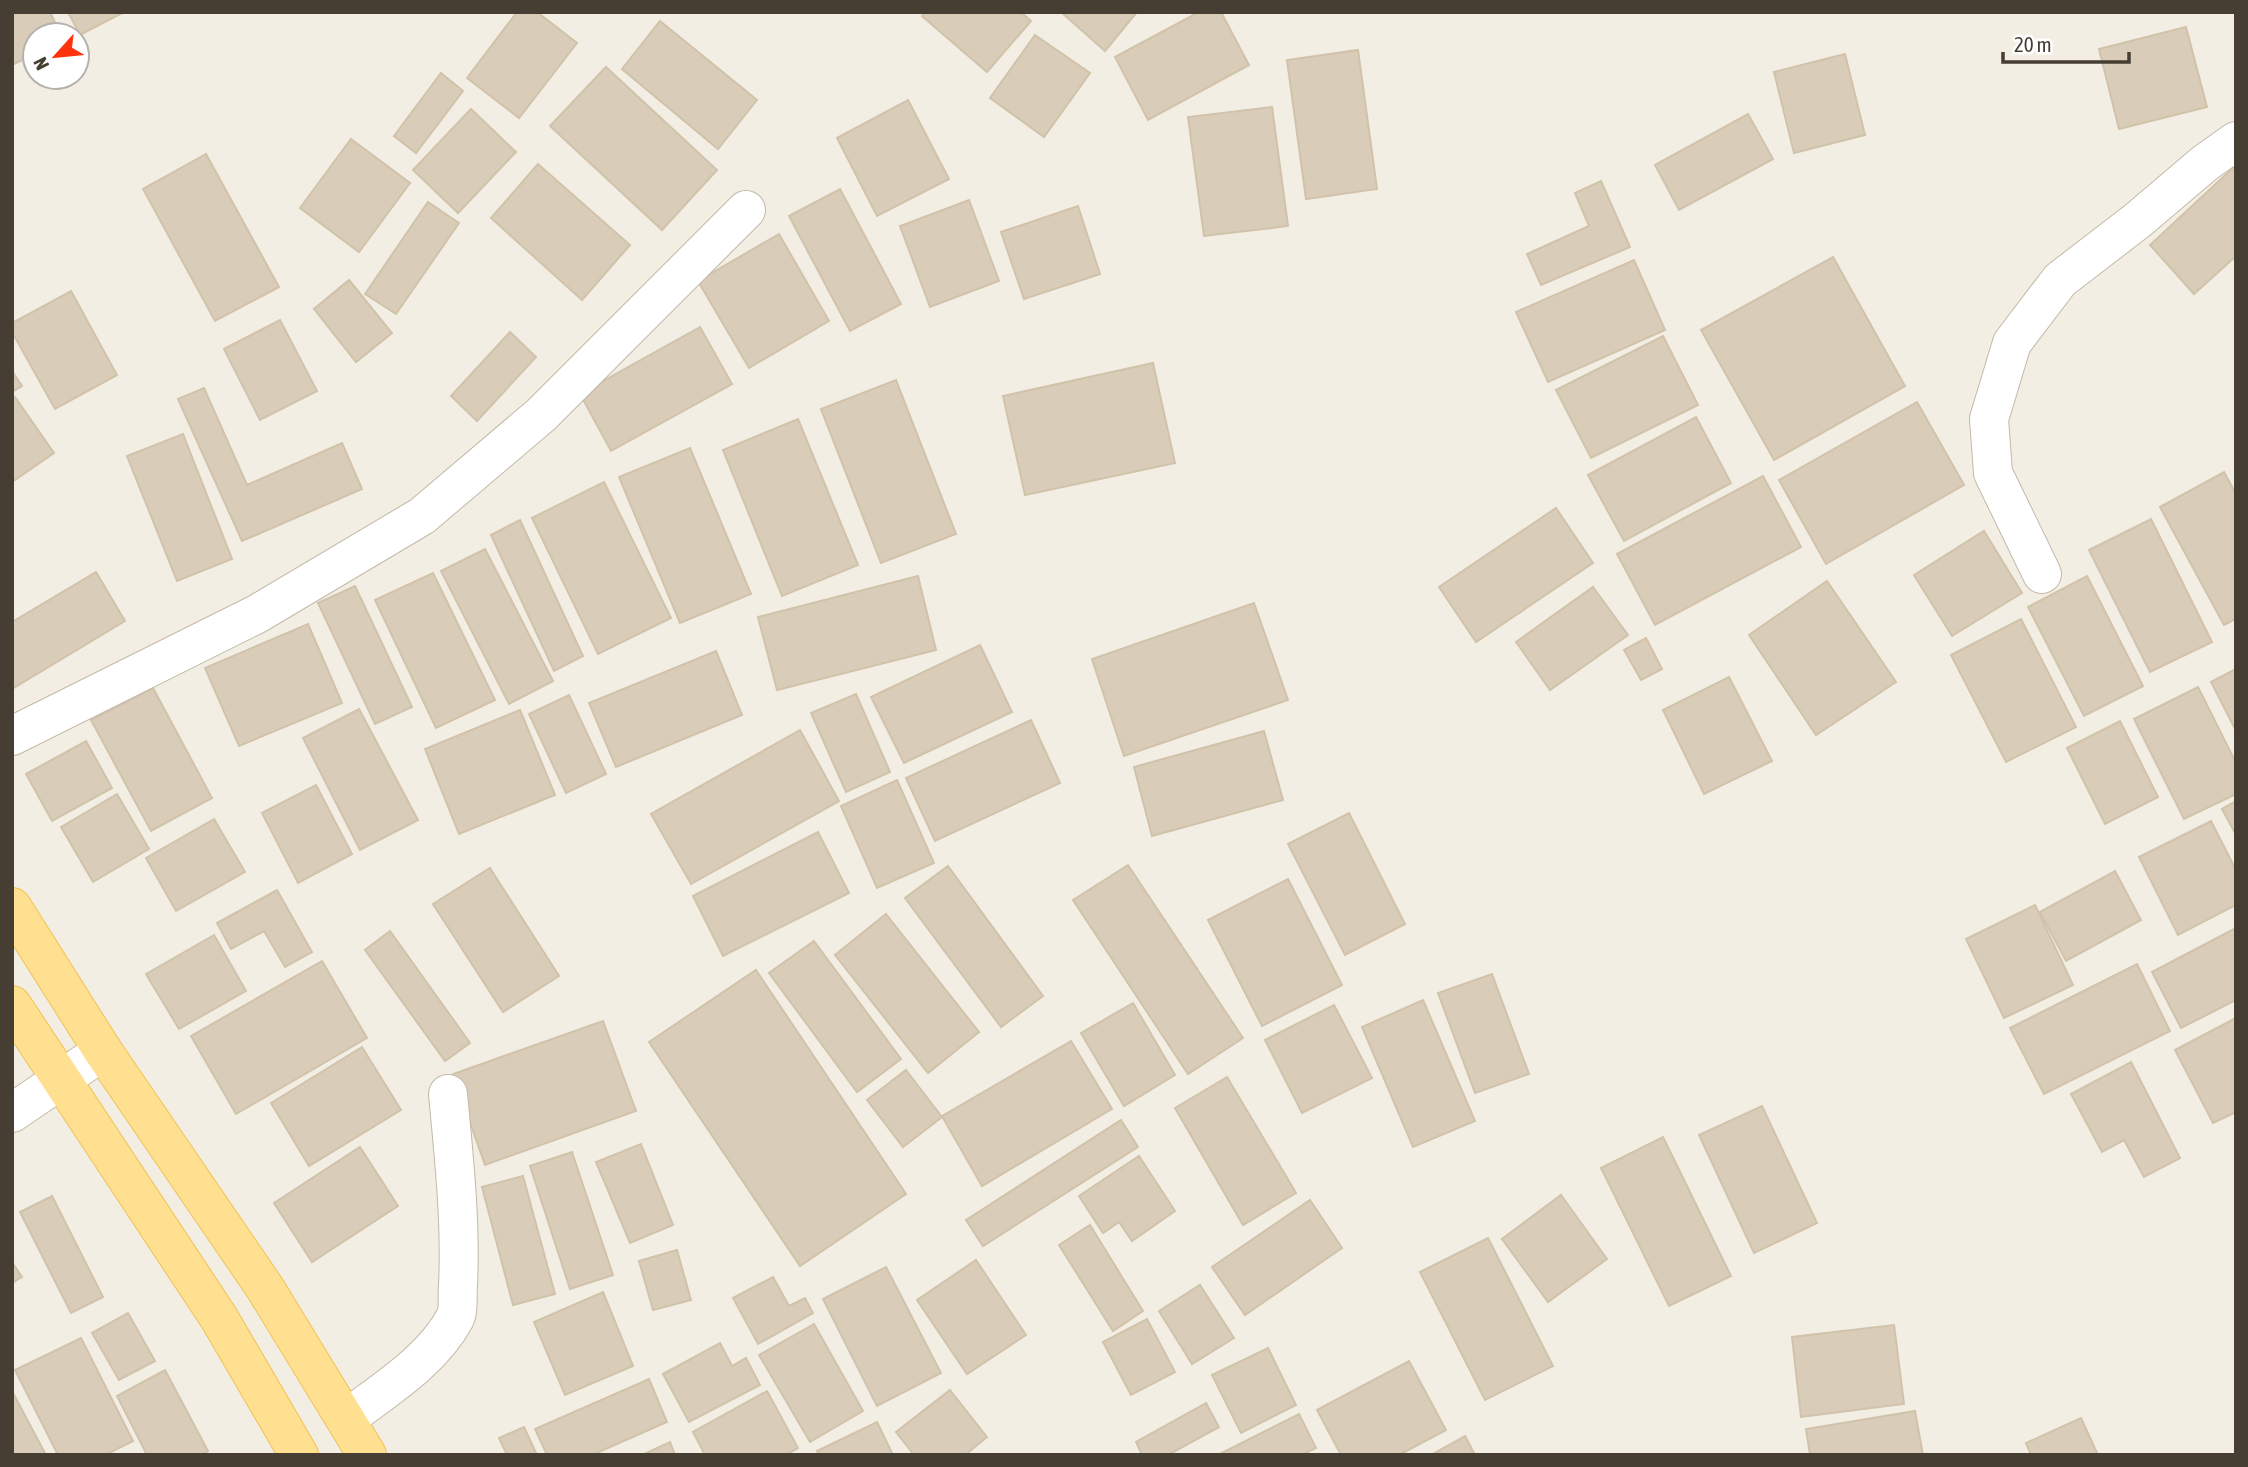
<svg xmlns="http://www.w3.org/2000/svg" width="2248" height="1467" viewBox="0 0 2248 1467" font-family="'Asap Condensed',sans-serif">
<rect width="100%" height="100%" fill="#f3eee3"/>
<path fill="#d9cdba" stroke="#d1c2aa" stroke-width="2" d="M12,12H50L61,35H35V54L12,65Z
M68,12H124L80,35Z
M517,12H537L577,43L519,118L467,78Z
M925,12H1021L1031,21L987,72L922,16Z
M1061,12H1137L1105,51Z
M1199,12H1221L1249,65L1148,120L1115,57Z
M660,21L757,100L718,149L622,69Z
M2186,27L2207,107L2119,129L2099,49Z
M1035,35L1090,73L1044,137L990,98Z
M1358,50L1377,189L1306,199L1287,60Z
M1845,54L1865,135L1794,153L1774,72Z
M606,67L717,170L662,230L550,126Z
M441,73L463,91L416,153L394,136Z
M908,100L949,179L877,216L837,138Z
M1272,107L1288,226L1204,236L1188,117Z
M471,109L516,152L458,213L413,170Z
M1748,114L1773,159L1679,210L1655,165Z
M351,139L410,183L359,252L300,208Z
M206,154L279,287L215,321L143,189Z
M538,164L630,245L582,300L491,218Z
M2236,165V256L2194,294L2150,245Z
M1601,181L1630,247L1541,285L1527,254L1589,226L1575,193Z
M840,189L901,304L850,331L789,216Z
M969,200L999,281L930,307L900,226Z
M428,202L459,223L396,314L365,294Z
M1078,206L1100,274L1024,299L1001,232Z
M779,234L829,321L749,368L698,281Z
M1833,257L1905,386L1774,460L1701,330Z
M1634,260L1665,330L1548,382L1516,312Z
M349,280L392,333L356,362L314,309Z
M71,291L117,375L55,409L12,332V323Z
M280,320L317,391L260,420L224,349Z
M700,327L732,384L611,451L580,394Z
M510,332L536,357L477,421L451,396Z
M1663,336L1698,405L1591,458L1556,390Z
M1153,363L1175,463L1025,495L1003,396Z
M12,371L22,386L12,392Z
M896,380L956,534L881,563L821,409Z
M204,388L247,485L342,443L362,489L242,541L178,399Z
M15,397L54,453L12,482V399Z
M1917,402L1964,485L1826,564L1779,480Z
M1696,417L1731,483L1624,541L1588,475Z
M798,419L858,565L782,596L723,450Z
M183,434L232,559L177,581L127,456Z
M690,448L751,594L680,623L619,477Z
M2224,472L2236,494V619L2224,625L2160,507Z
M1763,476L1801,547L1655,625L1617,554Z
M604,482L671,618L598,654L532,518Z
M1556,508L1593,563L1476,642L1439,587Z
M2151,519L2212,642L2150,672L2089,550Z
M520,520L583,656L554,671L491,535Z
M1984,531L2022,593L1952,636L1914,575Z
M485,549L553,681L509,704L441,571Z
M96,572L125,621L12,689V622Z
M433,573L495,700L436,728L375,600Z
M918,576L936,650L777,690L758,617Z
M2087,576L2143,686L2084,716L2028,607Z
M1827,581L1896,682L1816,735L1749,635Z
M355,586L412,707L375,724L318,603Z
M1593,587L1628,635L1550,690L1516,642Z
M1254,603L1288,700L1124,756L1092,659Z
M2021,619L2076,727L2006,762L1951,655Z
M308,624L342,703L239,746L205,668Z
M1646,638L1662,669L1641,680L1624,650Z
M980,645L1012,712L904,763L871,697Z
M716,651L742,715L616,767L589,703Z
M2236,669V731L2211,682Z
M1729,677L1772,761L1704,794L1663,710Z
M2198,687L2236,763V794L2184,819L2134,719Z
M153,688L212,798L151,831L91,720Z
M856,694L890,772L846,792L811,713Z
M569,695L606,774L566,793L529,714Z
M359,709L418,820L360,850L303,738Z
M520,710L555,795L459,834L425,749Z
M1031,720L1060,783L935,841L906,778Z
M2120,721L2158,797L2105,824L2067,748Z
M800,730L839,801L691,884L651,814Z
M1264,731L1283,800L1152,836L1134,767Z
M86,741L112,788L52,821L26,774Z
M897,780L934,863L877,888L841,806Z
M316,785L352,854L298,883L262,813Z
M117,794L149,849L93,882L61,827Z
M2236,801V835L2222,809Z
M1349,813L1405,924L1345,955L1288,844Z
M214,819L245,872L176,911L146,858Z
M2211,821L2236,870V905L2178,935L2139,857Z
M818,832L849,893L723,956L693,896Z
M1128,865L1243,1038L1188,1074L1073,900Z
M948,866L1043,996L1001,1027L905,898Z
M490,868L559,976L503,1012L433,904Z
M2115,871L2141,920L2066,961L2040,912Z
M1288,879L1342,985L1262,1026L1208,920Z
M277,890L312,952L285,967L264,931L231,949L217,923Z
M2035,905L2073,985L2004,1018L1966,939Z
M886,914L979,1032L928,1073L835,955Z
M2236,928V1000L2181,1028L2152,972Z
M390,931L470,1043L445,1061L365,950Z
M214,935L246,991L179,1029L146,974Z
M814,941L901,1059L857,1092L769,973Z
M322,961L367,1038L236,1114L191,1036Z
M2137,964L2170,1031L2044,1094L2010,1028Z
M756,970L906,1194L800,1266L649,1042Z
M1492,974L1529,1074L1475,1093L1438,993Z
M1423,1000L1475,1121L1413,1147L1362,1027Z
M1133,1003L1175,1075L1124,1106L1081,1033Z
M1334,1005L1372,1078L1302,1113L1265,1040Z
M2236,1018V1112L2213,1123L2175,1050Z
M603,1021L636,1111L485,1165L453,1074Z
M1071,1041L1112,1109L982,1186L942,1116Z
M362,1047L401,1110L309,1166L271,1103Z
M2131,1062L2180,1158L2144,1177L2124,1140L2102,1152L2071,1094Z
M906,1070L942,1117L903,1147L867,1100Z
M1227,1077L1296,1193L1243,1225L1175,1108Z
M1762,1106L1817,1223L1754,1253L1699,1135Z
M1121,1120L1138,1147L983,1246L966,1220Z
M1663,1137L1731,1276L1669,1306L1601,1168Z
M641,1144L673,1225L630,1243L596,1162Z
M360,1147L398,1206L312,1262L274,1203Z
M572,1152L613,1275L570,1289L530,1166Z
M1139,1156L1175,1211L1132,1241L1119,1222L1103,1233L1079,1196Z
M523,1176L555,1294L513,1305L482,1187Z
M1561,1195L1607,1259L1548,1302L1502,1239Z
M52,1196L103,1297L71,1313L20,1212Z
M1310,1200L1342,1248L1245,1315L1212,1267Z
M1090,1225L1143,1311L1113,1331L1059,1245Z
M1488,1238L1553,1366L1485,1400L1420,1272Z
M677,1250L691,1300L653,1310L639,1261Z
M976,1260L1026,1335L967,1374L917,1300Z
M12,1262L22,1277L12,1283Z
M886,1267L941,1373L877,1406L823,1299Z
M773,1277L789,1306L805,1298L813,1313L758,1344L733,1298Z
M1200,1285L1234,1338L1192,1364L1159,1311Z
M603,1292L633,1366L565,1395L534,1322Z
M128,1313L155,1361L119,1380L92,1333Z
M1147,1319L1175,1372L1131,1395L1103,1342Z
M814,1324L863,1411L810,1442L759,1355Z
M1894,1325L1904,1404L1801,1417L1792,1337Z
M81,1338L133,1441L105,1455H58L15,1370Z
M720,1343L732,1366L746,1358L760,1385L689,1422L663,1374Z
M1268,1348L1296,1405L1241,1433L1212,1375Z
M1409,1361L1446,1430L1399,1455H1341L1317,1410Z
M165,1370L208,1451L201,1455H147L117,1396Z
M649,1379L667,1422L592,1455H547L535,1429Z
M950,1390L987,1437L965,1455H914L896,1432Z
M12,1391L46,1455H12Z
M767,1391L798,1448L785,1455H705L693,1432Z
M1206,1403L1219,1427L1168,1455H1142L1136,1442Z
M1915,1411L1923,1455H1810L1806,1429Z
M1299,1414L1316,1448L1301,1455H1218Z
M2081,1418L2098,1455H2031L2026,1443Z
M877,1422L893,1455H819L817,1451Z
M524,1427L537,1455H507L499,1438Z
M1465,1436L1475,1455H1431Z
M670,1442L675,1455H642Z"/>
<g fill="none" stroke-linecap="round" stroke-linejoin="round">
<defs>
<path id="minor" d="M2042,574L1993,473L1989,419L2012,343L2060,280L2138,220L2205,163L2236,141
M12,736L257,614L422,516L541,415L746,210
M12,1113L103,1051
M346,1419C384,1390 432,1361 455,1318C459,1310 457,1296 458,1286C461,1222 454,1158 448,1094"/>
<path id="primary" d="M12,907L103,1051L265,1288L367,1455
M12,1005L219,1318L299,1455"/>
</defs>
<use href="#minor" stroke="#c3b9a8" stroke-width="40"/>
<use href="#primary" stroke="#efc255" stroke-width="40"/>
<use href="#minor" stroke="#fff" stroke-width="38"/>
<use href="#primary" stroke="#ffe090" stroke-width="38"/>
</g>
<rect width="2248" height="1467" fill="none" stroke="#463e33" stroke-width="28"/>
<g transform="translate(56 56) rotate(243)"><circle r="33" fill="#ffffff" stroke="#b5b2ad" stroke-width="2"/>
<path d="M0-5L12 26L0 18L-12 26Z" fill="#ff340e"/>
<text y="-10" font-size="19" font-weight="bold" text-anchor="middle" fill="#463e33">N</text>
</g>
<path d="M2003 52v10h126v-10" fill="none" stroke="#463e33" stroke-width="3.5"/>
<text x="2014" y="52" font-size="21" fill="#463e33" stroke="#ffffff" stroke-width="5" paint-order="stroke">20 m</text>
</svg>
